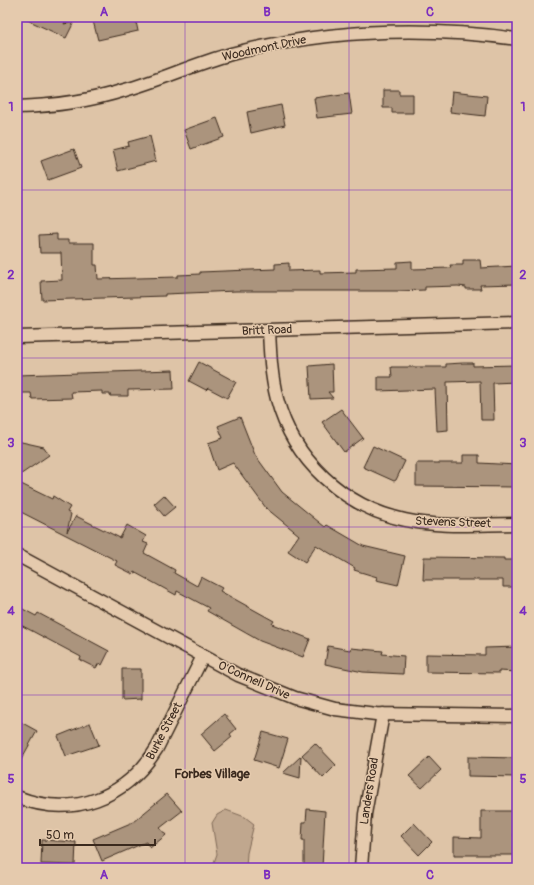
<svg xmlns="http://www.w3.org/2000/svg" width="534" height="885" viewBox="0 0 534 885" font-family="Pangolin,sans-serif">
<rect width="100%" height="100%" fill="#dec4a7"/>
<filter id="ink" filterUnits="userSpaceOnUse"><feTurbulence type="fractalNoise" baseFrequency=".025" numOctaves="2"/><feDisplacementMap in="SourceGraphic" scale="8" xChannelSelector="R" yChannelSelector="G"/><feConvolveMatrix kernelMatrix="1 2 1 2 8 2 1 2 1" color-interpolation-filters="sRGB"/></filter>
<g filter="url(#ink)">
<path fill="#c0a78e" stroke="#7e6856" d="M226,810L245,817L254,824L247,853L246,868H212L217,854L212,823L217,815Z"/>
<path fill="#ab947d" stroke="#3b2a1e" d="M21,17H67L64,24L74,22L66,38Z
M92,17H135L138,31L98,40Z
M383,90H399V94H413V113H392V108H383Z
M452,92L487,96L485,116L450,112Z
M349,93L352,114L317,118L314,98Z
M281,105L285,125L251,133L247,112Z
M217,118L224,137L191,149L184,130Z
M150,136L156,161L118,171L113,150L129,146L128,142Z
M74,149L81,168L48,180L41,161Z
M57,234V240H68V243H94V265H97L98,279L178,277V275L200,274V272L275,269V264L289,263V271L320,270V273L356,272V269L397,268V262L412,261V269L451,268L450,265H463V260H480L481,268L517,266V284L480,285L481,289H466V287L458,286L425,287V290L397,291H236L165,294V296L42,300L41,281L62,280L61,253H40L39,235Z
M199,362L236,382L227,398L208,388L206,390L189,381Z
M463,363H473V366L517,365V382L493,383L494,420H481L480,381L447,382L448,430L437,431L435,389L378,391V377H392L391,367H446V364Z
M332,364L333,392H328L333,398L311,399L309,366Z
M173,370L174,389L128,390V396H110V394H102V391L71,392L72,398L32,399L31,393H17V375Z
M341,409L363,438L344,452L322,422Z
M240,417L255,455L282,492L325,527L327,525L363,546L405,556L398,585L376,580L377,577L354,570L355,568L316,545L305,562L288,551L299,535L266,508L233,463L217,470L208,443L223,438L218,426Z
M17,441L44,447L49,455L17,477Z
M373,446L405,461L396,480L394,481L363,467Z
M463,455H479V463L517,465V487L416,486V463H463Z
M17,482L52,499L53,496L70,507L67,512L71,514L67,532L76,516L120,538L127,525L146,536L143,542L148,544L144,553L175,570L174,573L197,586L201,577L222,588L220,591L274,621L272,624L310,639L303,657L260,641L207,611L209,608L177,591L176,595L134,572L133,574L115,565L117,561L17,510Z
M164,495L175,507L164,516L154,504Z
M424,557L504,558V560H517L516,587H503V580H423Z
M17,606L36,616L38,613L109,651L102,665L99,663L96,668L80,660L81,657L17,623Z
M328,646L350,650L351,648L383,651L382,654L404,656L403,674L363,672L325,664Z
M517,647V672L499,671V673L426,672V654L485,655V648Z
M122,669H141V699L122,700Z
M224,714L236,729L230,734L232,737L215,751L201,734Z
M17,720L37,731L17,767Z
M90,723L99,745L66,756L58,736Z
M263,732L288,739L279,768L254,760Z
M315,743L336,765L323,778L302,755Z
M301,756L300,778L283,773Z
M429,757L441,770L422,788L409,776Z
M468,757L517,758V777L468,776Z
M167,794L182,811L160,828L166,835L150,848L146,842L102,861L93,839L133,822Z
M307,809L325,811L322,868H304V840H302L303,822H306Z
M481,811H513L514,836L517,838V855H454V837L481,838Z
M414,823L432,842L419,855L401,836Z
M42,840L76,842L75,865L41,864Z"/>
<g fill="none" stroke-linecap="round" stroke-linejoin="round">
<defs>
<path id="street" d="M17,107C54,106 90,101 125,90C161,80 194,64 231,54C324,30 422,26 517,39
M269,330C270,353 271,376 277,399C293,460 344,507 405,520C441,528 480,524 517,524
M17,337L517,323
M17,555L238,675L295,698L335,709L376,714L517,716
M17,797C73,819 126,798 157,748L203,656
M361,868L365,814L383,714"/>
</defs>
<use href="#street" stroke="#3b2a1e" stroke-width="15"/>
<use href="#street" stroke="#e5caad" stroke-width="12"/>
</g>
</g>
<path fill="none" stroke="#7b2cbf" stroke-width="1" stroke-opacity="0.55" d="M185,17V868M349,17V868M17,190H517M17,358H517M17,527H517M17,695H517"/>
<g text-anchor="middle" stroke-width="3" stroke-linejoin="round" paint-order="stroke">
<g font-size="12" fill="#3b2a1e" stroke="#e5caad">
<text transform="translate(264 48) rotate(-12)" y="4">Woodmont Drive</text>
<text transform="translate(267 330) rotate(-2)" y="4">Britt Road</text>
<text transform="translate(453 522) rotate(2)" y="4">Stevens Street</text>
<text transform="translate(254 680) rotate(24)" y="4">O'Connell Drive</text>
<text transform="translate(164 731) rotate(-62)" y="4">Burke Street</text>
<text transform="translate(369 791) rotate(-81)" y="4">Landers Road</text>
</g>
<g font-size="13" font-weight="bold" fill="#3b2a1e" stroke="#e5caad">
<text x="212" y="778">Forbes Village</text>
</g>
</g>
<rect width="534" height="885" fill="none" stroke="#e5caad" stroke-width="44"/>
<path d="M40 839v6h115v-6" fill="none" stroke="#3b2a1e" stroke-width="2"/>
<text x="46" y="839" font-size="12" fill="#3b2a1e" stroke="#e5caad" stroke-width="3" paint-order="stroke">50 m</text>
<rect x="22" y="22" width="490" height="841" fill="none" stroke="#7b2cbf" stroke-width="1.5"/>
<g font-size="13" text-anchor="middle" font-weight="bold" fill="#7b2cbf">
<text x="104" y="16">A</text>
<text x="267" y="16">B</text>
<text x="430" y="16">C</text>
<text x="11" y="111">1</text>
<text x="523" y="111">1</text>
<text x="11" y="279">2</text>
<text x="523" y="279">2</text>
<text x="11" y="447">3</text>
<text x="523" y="447">3</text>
<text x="11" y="615">4</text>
<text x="523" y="615">4</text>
<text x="11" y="783">5</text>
<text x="523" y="783">5</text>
<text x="104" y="879">A</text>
<text x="267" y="879">B</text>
<text x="430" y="879">C</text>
</g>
</svg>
